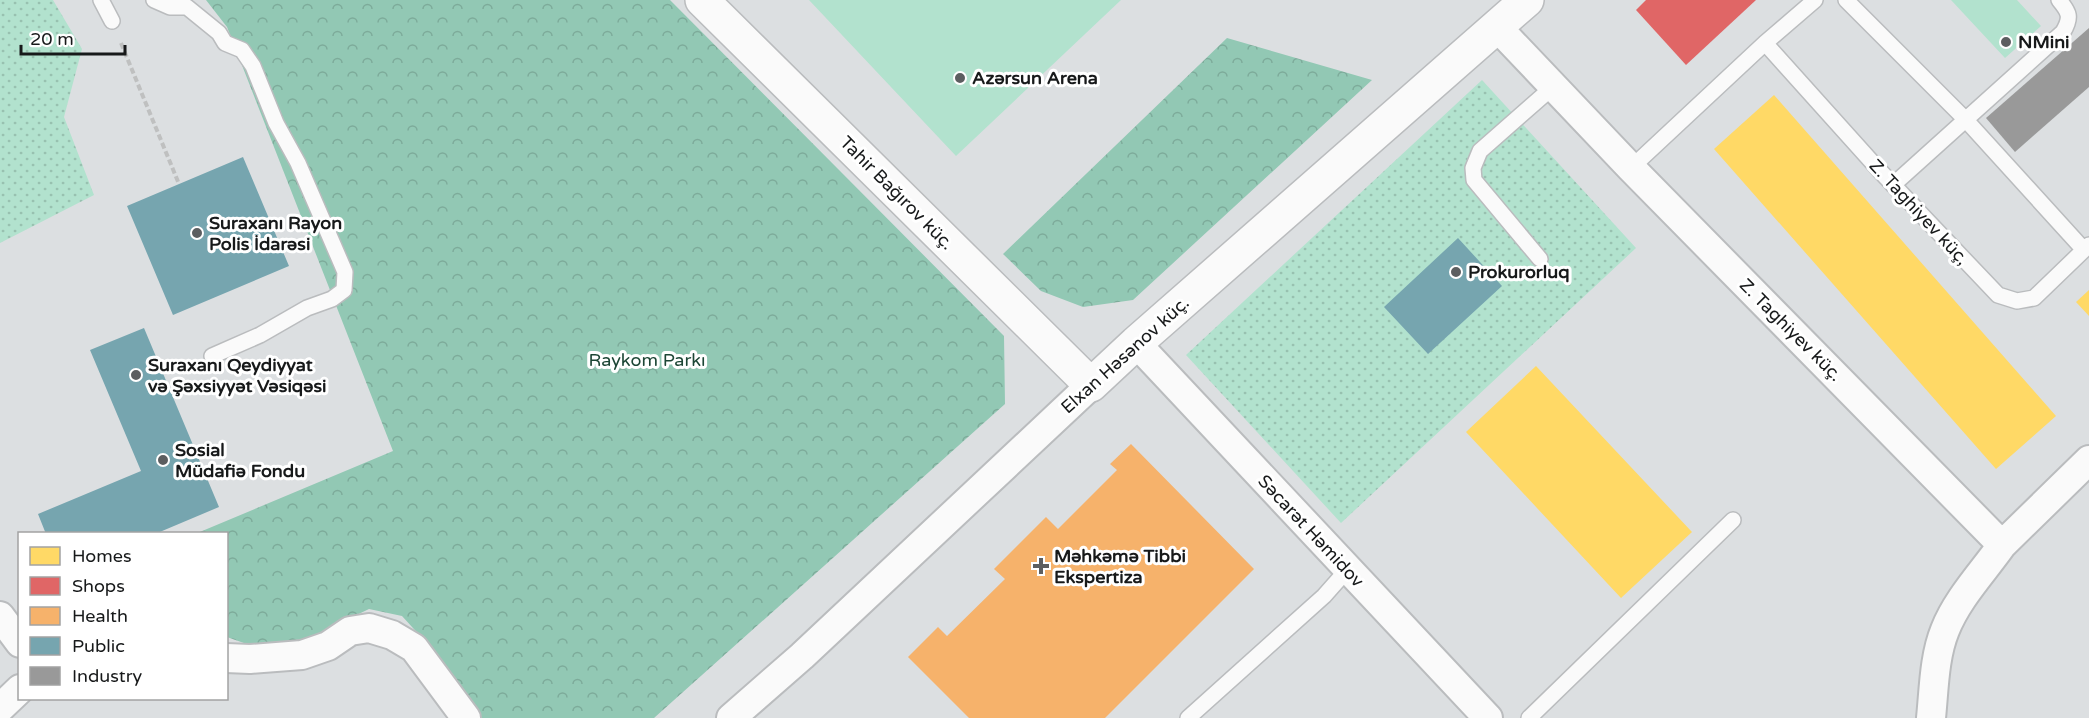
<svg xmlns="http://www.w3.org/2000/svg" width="2089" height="718" viewBox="0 0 2089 718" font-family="'Varela Round',sans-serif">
<defs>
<pattern id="forest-crowns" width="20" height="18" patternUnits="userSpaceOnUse" patternTransform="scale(1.5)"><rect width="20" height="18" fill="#92c8b4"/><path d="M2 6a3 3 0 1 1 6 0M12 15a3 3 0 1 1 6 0" fill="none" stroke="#7dab9a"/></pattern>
<pattern id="park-dots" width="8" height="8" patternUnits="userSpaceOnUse" patternTransform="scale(1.5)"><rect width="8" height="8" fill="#b2e2ce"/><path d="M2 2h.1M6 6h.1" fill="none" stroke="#98c1b0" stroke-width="1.8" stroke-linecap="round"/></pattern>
</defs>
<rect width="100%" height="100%" fill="#dcdfe1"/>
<path fill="#b2e2ce" d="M809,0H1121L956,156Z
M1951,0H2017L2041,26L2005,58Z"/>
<path fill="url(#forest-crowns)" d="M206,0H670L1004,336L1005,404L654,718H480L433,650L402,616L369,609L305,640L255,647L227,637L226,534H195L393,451L227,27Z
M1227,38L1372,80L1133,300L1083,307L1041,291L1003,254Z"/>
<path fill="url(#park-dots)" d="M0,0H53L82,49L64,117L94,195L0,243Z
M1482,80L1636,248L1341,523L1186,355Z"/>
<path fill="#ffd966" d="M1774,95L2056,416L1996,469L1714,149Z
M2089,290V316L2076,302Z
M1536,366L1692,532L1621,598L1466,432Z"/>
<path fill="#e06666" d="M1646,0H1756L1686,65L1636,10Z"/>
<path fill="#f6b26b" d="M1131,444L1254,569L1105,718H969L908,657L938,627L947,636L1005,579L994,569L1046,517L1058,529L1117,470L1110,464Z"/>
<path fill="#76a5af" d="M243,157L289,266L173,315L127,206Z
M1458,238L1502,286L1428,354L1384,307Z
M144,328L219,507L155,534H46L38,514L141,471L90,350Z"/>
<path fill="#999" d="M2089,28V87L2015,152L1986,118Z"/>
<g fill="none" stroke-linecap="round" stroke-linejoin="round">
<defs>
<path id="service" d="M101,0L112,21
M154,0L170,7H187L219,33L225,43L242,50L253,66L276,123L298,163L345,272L344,290L332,299L307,308L260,335L212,356
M1846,0L1965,119L2084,250
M1765,43L1880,171L1998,295L2017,301L2034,298L2089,245
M1631,168L1765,43L1815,0
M1893,185L2063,32C2072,17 2069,12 2059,0
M1540,259L1474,180L1473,168L1480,151L1554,86
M1188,718L1324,596L1347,570
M1529,718L1733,520"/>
<path id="minor" d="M1497,27L1631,168L2002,545L2089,460
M1136,343L1488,718
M0,616L20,643
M226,658L250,659L302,655L328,646L350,631L369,628L392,635L414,648L466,718
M0,708L20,689
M731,718L802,656L1091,385
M1931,718C1934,689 1934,657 1945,630C1957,599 1983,572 2002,545"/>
<path id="tertiary" d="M702,0L1091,385L1136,343L1527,0"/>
</defs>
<use href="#service" stroke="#babcbe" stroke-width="18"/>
<use href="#minor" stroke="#babcbe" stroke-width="32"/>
<use href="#tertiary" stroke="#babcbe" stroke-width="36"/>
<path stroke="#bfc0c0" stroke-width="4" stroke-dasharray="6 3" stroke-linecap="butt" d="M121,43L179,184"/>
<use href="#service" stroke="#fafafa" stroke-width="15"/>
<use href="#minor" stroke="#fafafa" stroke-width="28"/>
<use href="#tertiary" stroke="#fafafa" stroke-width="33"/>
</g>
<g fill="#5c5e60" stroke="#fff" stroke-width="2">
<circle cx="2006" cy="42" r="6"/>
<circle cx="960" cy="78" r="6"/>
<circle cx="197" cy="233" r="6"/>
<circle cx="1456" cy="272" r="6"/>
<circle cx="136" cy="375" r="6"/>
<circle cx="163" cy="460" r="6"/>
<path d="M1038 557h6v6h6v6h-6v6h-6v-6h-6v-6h6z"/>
</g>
<g text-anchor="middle" stroke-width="6" stroke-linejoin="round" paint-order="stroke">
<g font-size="18" font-weight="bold" fill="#17191a" stroke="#fff" text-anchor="start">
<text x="2018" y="48">NMini</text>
<text x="972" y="84">Azərsun Arena</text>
<text x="209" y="229">Suraxanı Rayon<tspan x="209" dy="21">Polis İdarəsi</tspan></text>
<text x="1468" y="278">Prokurorluq</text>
<text x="148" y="371">Suraxanı Qeydiyyat<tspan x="148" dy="21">və Şəxsiyyət Vəsiqəsi</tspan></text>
<text x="175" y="456">Sosial<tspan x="175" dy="21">Müdafiə Fondu</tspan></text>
<text x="1054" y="562">Məhkəmə Tibbi<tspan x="1054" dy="21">Ekspertiza</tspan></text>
</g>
<g font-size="18" fill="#17191a" stroke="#fff">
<text transform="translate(897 193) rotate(45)" y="6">Tahir Bağırov küç.</text>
<text transform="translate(1919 212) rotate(47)" y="6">Z. Taghiyev küç,</text>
<text transform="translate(1791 330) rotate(45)" y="6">Z. Taghiyev küç.</text>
<text transform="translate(1125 355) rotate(-42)" y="6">Elxan Həsənov küç.</text>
<text transform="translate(1311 531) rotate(47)" y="6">Səcarət Həmidov</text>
</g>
<g font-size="18" fill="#1c4635" stroke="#fff">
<text x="647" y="366">Raykom Parkı</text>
</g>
</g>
<rect x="18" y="532" width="210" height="168" fill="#ffffff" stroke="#a2a3a3" stroke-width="1.5"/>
<rect x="30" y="547" width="30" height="18" fill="#ffd966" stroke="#a2a3a3" stroke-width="1.5"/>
<text x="72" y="562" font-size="18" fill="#17191a">Homes</text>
<rect x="30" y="577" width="30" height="18" fill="#e06666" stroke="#a2a3a3" stroke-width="1.5"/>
<text x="72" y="592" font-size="18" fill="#17191a">Shops</text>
<rect x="30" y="607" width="30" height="18" fill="#f6b26b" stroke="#a2a3a3" stroke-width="1.5"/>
<text x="72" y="622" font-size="18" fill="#17191a">Health</text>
<rect x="30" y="637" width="30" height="18" fill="#76a5af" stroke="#a2a3a3" stroke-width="1.5"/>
<text x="72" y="652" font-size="18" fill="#17191a">Public</text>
<rect x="30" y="667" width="30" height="18" fill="#999999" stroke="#a2a3a3" stroke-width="1.5"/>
<text x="72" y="682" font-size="18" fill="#17191a">Industry</text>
<path d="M21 45v9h104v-9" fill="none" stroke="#17191a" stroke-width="3"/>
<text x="30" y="45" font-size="18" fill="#17191a" stroke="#ffffff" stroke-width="4.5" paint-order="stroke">20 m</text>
</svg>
